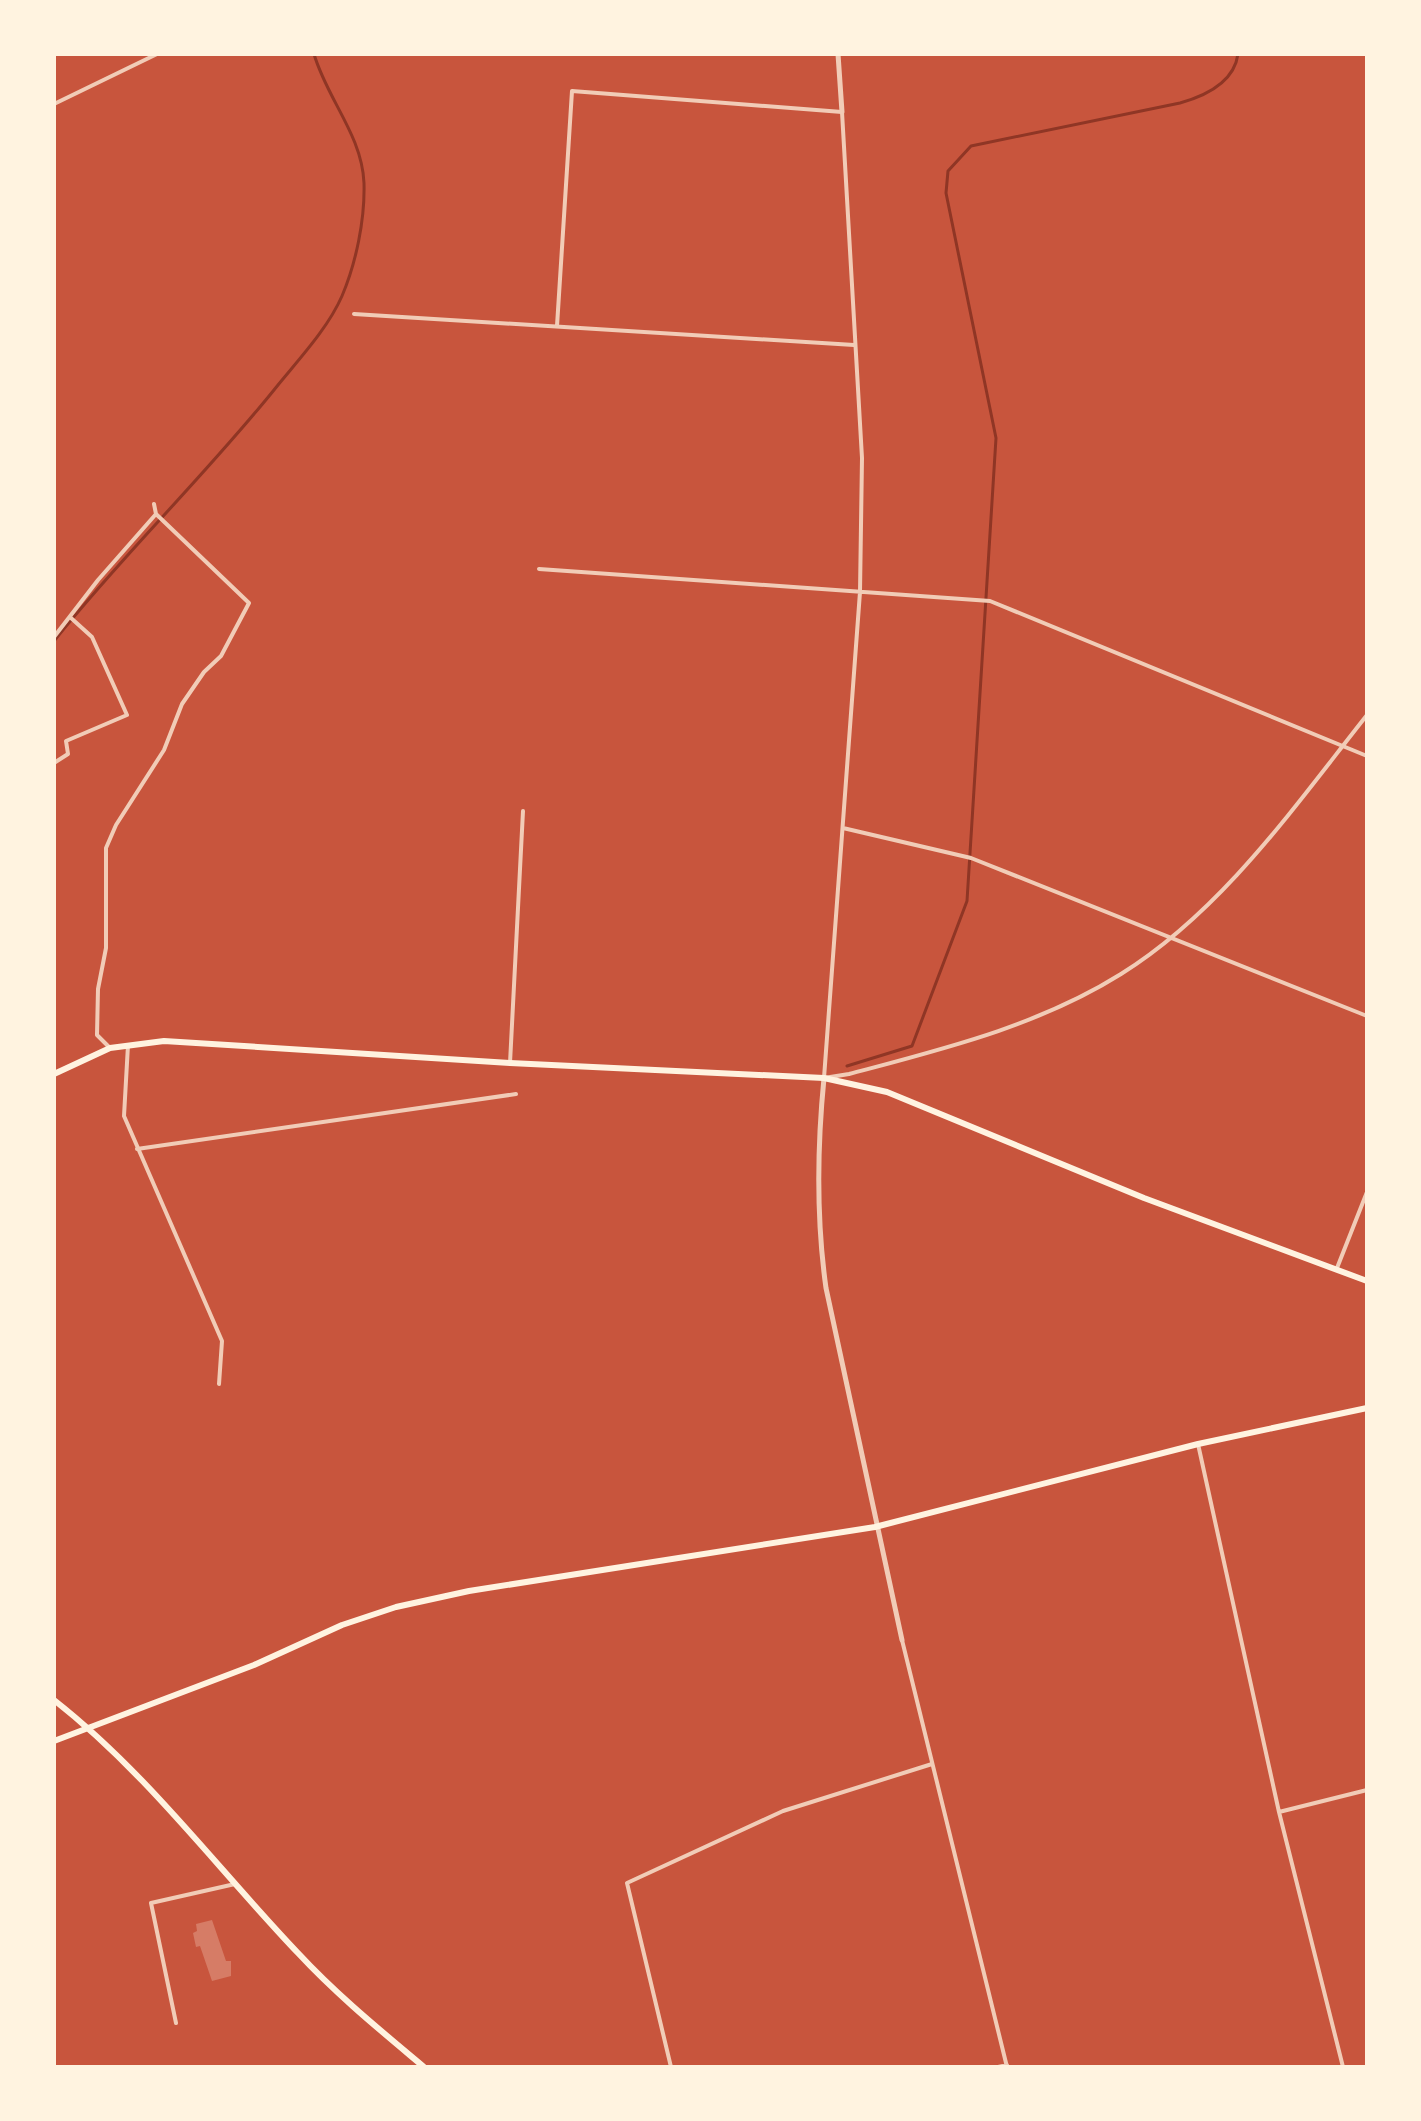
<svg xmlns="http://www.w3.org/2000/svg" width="1421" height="2121" viewBox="0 0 1421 2121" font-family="'Fira Sans',sans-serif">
<rect width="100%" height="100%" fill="#c8553d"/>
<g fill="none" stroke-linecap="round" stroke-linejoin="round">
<path stroke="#8f3625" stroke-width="3" d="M54,641C125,552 207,474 278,385C300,358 328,328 342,296C356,263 365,220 364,183C362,135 327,99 314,54
M847,1066L912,1046L967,901L996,438L946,193L948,171L971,146L1180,103C1205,96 1234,83 1238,54"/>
</g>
<path fill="#d67c66" d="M212,1920L226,1961H231V1976L212,1981L200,1946L196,1947L193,1933L197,1931L196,1924Z"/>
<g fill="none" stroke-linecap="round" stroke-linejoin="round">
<path stroke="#f1ccb7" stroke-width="4" d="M54,104L157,54
M354,314L854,345
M557,326L572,91L842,112L862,458L860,592L824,1078L849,1074C943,1049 1038,1026 1121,974C1222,911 1294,807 1367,715
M539,569L990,601L1367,756
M54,637L98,580L156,514L154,504
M54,763L68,754L66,741L127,715L92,637L71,618
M843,828L971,858L1367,1016
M128,1045L124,1116L222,1341L219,1384
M110,1048L97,1035L98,989L106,948V848L116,825L164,750L182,704L204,672L221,656L249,603L156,514
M510,1063L523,811
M137,1149L516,1094
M1337,1268L1367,1192
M1198,1444L1279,1812L1343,2067
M902,1640L1007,2067
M1279,1812L1367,1790
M176,2023L151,1903L235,1884
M671,2067L627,1883L783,1811L932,1764
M998,2067L1007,2065"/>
<path stroke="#f1ccb7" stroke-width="5" d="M838,54L842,112
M824,1078C817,1149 816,1217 826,1288L902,1640"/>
<path stroke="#fff3e0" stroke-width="6" d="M54,1074L110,1048L164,1041L510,1063L824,1078L887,1092L1144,1198L1367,1281
M54,1700C147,1773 217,1868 298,1953C337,1995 380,2030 424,2067
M54,1741L254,1665L342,1625L396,1607L469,1591L875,1527L1198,1444L1367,1408"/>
</g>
<rect width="1421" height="2121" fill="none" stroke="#fff3e0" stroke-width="112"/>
</svg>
